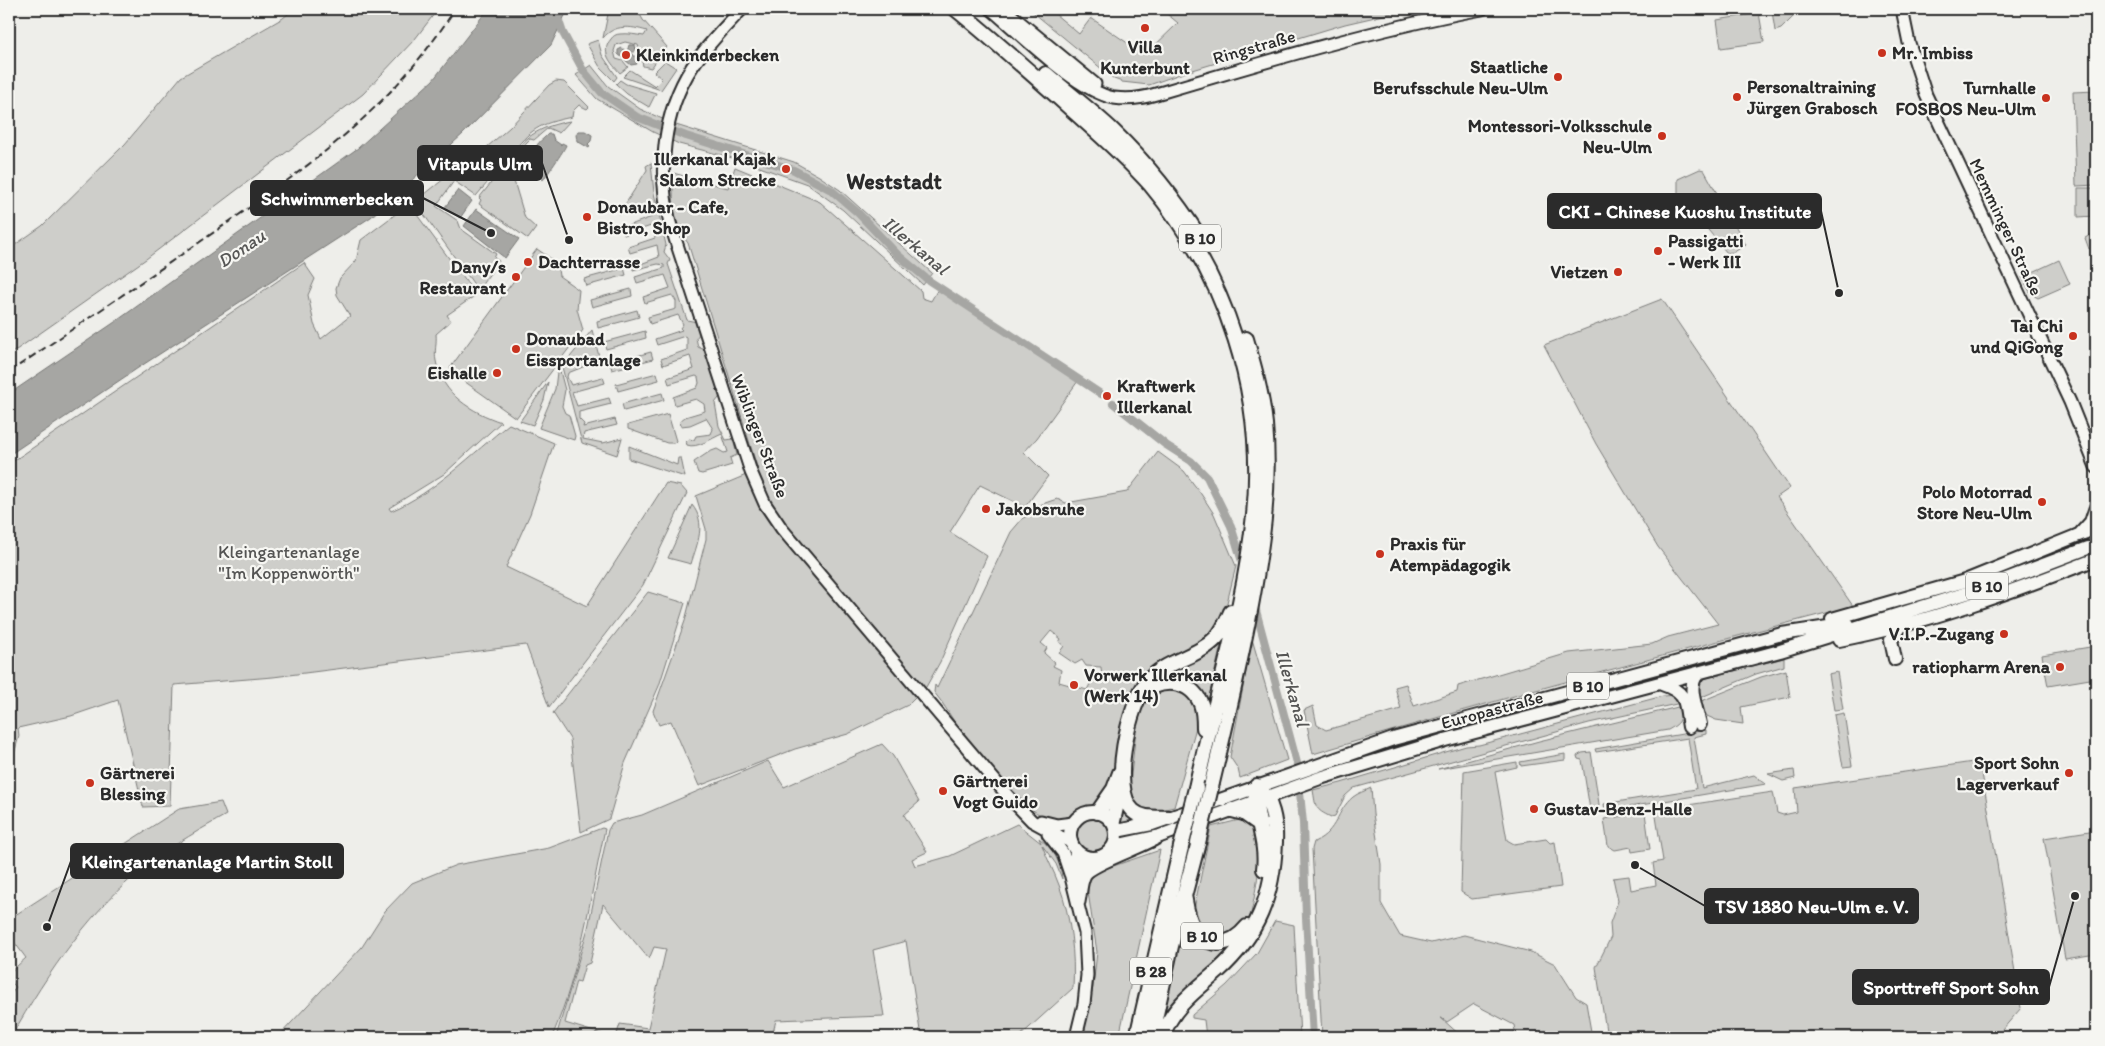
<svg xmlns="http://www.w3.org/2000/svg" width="2105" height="1046" viewBox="0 0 2105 1046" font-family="Itim,sans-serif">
<rect width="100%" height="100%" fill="#eeeeea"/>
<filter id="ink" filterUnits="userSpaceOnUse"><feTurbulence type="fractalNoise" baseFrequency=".02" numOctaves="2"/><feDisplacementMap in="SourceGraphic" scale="10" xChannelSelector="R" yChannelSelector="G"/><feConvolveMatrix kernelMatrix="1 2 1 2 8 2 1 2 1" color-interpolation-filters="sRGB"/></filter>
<g filter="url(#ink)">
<path fill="#cececa" stroke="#7c7c7a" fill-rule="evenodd" d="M294,9H438L415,39L363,94L146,259L9,355V249L42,226L125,144L181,77L283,18Z
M609,9H637L643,20L667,47L651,68L643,66L638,45L625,42L616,45L614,51L616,59L623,61L628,67L620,73C611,63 600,52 611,39C613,36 616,34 620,34C628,33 637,35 644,36L647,31C630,26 615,24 603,38Z
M1029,9H1049L1079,34L1091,18L1145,55L1178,23L1161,9H1410L1345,24L1183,73L1149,85L1122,82L1114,79Z
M1774,9H1801L1781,29L1775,31L1772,11Z
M1759,13L1764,42L1721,48L1717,20Z
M598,40L602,55L617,77L614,81L600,67L587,44Z
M665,61L676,68L661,90L623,77L630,70L655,86L662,79L654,72Z
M591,65L608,86L640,109L676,125L794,162L819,176L840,190L932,273L923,285L843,210L807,184L740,160L679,144L653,132L597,99L576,75Z
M620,80L626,84L656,93L649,107L627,94L616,84Z
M556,81L564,82L589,107L587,109L579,105L573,111L572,117C538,124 531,129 510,155H504L488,182L476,196L454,181L436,206L458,221L461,229L496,254L494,258L499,261L478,290L415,202L450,174L463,168L510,127L549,85Z
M2096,91V185L2076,186L2073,92Z
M570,121L559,133L548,128L534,140L530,139L526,143L525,147L529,149V154L518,153L516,151C529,132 548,125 570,121Z
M502,163L503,171H511L525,218L536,228L528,239L479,204L481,200L479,198L491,183Z
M651,163L654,193L666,245L664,252L670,260L668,264L687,320L697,322L701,332L696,338L698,347L709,352L722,394L715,403L719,426L726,440L733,439L737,455L730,458L732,465L702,474L698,473L694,462L709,452L717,449L724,453L728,452L722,434C712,438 697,449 687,445L686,442L689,439L694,440L696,436L711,434L713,429L706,418L690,425L681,426L680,421L685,417L705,411L704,404L696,399L675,405L673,397L697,388L699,383L698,377L696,376L669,384L667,378L694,369L690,356L663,365L661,359L687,350V339L685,336L657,345L655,339L682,330L680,328L683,324L678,315L650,324L648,317L676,309V301L672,295L645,303L643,297L670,288L665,275L637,283L635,277L664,268V265L658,264L633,270V267L659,257L657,245L630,253L628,247L655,238V231L651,226L624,235L622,228L652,217L649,204L619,214L647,170L646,166Z
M735,167L820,202L921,291L922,298L931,301L938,289L1078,381L1037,438L1024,452L1048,476L1025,507L980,485L950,532L987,556L940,662L926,687L908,705L848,734L795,749L699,786L671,721L659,725L653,711L685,621L706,539V529L696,496L758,470L688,243C672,224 673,198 673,173L728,188Z
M1700,169L1704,170L1746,245L1734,252L1727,253L1704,225L1684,222L1678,213V179Z
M2078,188H2096V216L2078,217Z
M409,204L476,295L447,315L451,321L436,334C437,343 434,352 436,361C442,395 472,412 501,422L444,474L389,508L391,511C434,493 473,453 509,424L554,443L530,514L506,567L587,606L666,483L681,486L687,493L643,585L549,707L526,645L273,677L174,685L170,806L143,807L118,700L71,716L18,728L19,736L14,754L9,756V464L304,263L315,279L308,295L314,324L321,339L350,316L337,295L336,288L340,278L356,261L361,240Z
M2096,232V246L2089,249L2085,238Z
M537,249L557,263L559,276L579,290L577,309L583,330L516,418L454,374L450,368Z
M2059,260L2070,284L2038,298L2031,294L2022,277Z
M624,268L626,275L586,286L584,279Z
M631,289L632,296L592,307L590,300Z
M1662,299L1790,488L1777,497L1853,606C1672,653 1492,700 1313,754L1304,710L1313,706L1317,725L1326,730L1401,709L1395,687L1406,684L1414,706L1457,692L1458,686L1569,653L1652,644L1668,637L1718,624L1658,547L1596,444L1544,345Z
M637,310L639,317L598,328L597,321Z
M592,330L600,360L568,373L567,377L571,385L603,377L605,383L572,392L577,406L609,398L611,404L579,412V419L584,424L583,427L615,419L617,425L584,433L583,439L603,443L622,438L617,455L582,443L562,367Z
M645,331L646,338L606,349L604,342Z
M651,352L653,359L612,370L610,363Z
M560,371L565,390L562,406L565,413L569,415L575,436L574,440L539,428L555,389L557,372Z
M657,373L659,380L618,391L616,384Z
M548,382L544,400L533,425L520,421Z
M662,393L664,400L624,411L622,404Z
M668,414L676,441L674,443H667L628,429V425Z
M629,446L677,465L678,458H681L685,477L629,459Z
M1158,452L1184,471L1201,494L1214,514L1236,566L1223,619L1203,644L1146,676L1115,773C1111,783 1105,798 1095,804C1086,809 1078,810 1070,818C1062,819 1055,820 1047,818C1022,809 977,757 962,734C952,719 945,705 934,692L935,685L937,688L1011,532L1023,518L1038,511L1036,506L1057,499L1066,503L1127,492ZM1051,631L1061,639L1059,642L1064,646L1059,653L1075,664L1082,660L1086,666L1101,667L1102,680H1092L1087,690L1059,682L1061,670L1053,666L1055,663L1044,653L1047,648L1041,643Z
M692,505C707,523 697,544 691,564L668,558Z
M648,592L685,603L659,686L625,763L609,819L581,832L570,739L553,713Z
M1826,632L1730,661L1729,656Z
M1223,636L1208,701L1204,702L1158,680Z
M1252,639L1287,760L1240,778L1238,769L1230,757Z
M2096,646V678L2048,686L2042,655Z
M1722,658L1723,663L1518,717L1517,712Z
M1784,658V666L1756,674L1697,699L1699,680Z
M1786,670L1790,697L1741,707L1743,724L1716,720L1707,716L1699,702L1761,677Z
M1837,672L1843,709L1834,710L1828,674Z
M1165,686L1186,691L1200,713L1174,807L1147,813H1142L1132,800L1130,784L1138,712L1143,700Z
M1677,695L1681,703L1589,723L1354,788L1345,796L1335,816L1331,817C1314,809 1316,807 1313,790L1341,783L1466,746L1479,745L1663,696Z
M1682,706C1683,720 1679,724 1668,730L1438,769L1539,741Z
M1510,713L1511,718L1355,761L1394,745Z
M1844,713L1852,766L1843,767L1834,715Z
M1706,730V734L1694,737L1702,788L1754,775L1766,784L1605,811L1604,804L1696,789L1688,738L1596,752L1595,749Z
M882,744L893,756L919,802L904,815L927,852L912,859L915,866L950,856L1017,824L1041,843L1039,838C1053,849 1061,861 1062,879L1056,864L1042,845C1047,859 1054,871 1059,885C1071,917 1075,955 1073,988L1019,1037H921L906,941L873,950L884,1016L776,1020L772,1037H616L620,1024L648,1028L666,949L654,947L649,959L603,904L590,963L585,965L580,982L576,981L565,1023L611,1037H556L588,928L608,830L612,823L642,815L768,761L784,787Z
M1591,752L1599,804L1597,815L1591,816L1582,760L1578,759L1577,756L1582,753Z
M1565,754V760L1521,766L1520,762Z
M1980,761L2021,1008L1996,1037H1607L1596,967L1611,937L1610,923L1618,901L1613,878L1629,876L1631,890L1656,885L1653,863L1663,861L1655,810L1773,792L1777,813L1783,815L1797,812L1795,788Z
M1517,762V767L1495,772L1507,840L1514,844L1546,839L1550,843L1555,842L1561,887L1472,899L1461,892L1464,771Z
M1794,770L1795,778L1783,781L1768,774Z
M1371,788L1373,814L1381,864V903L1400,936L1431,943L1464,935L1531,952L1555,964L1576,997L1586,1003L1592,1037H1516L1514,1025L1474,1004L1447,1022L1440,1017L1462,1037H1322L1312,849L1314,842C1339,830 1335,812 1353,797C1358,793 1365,791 1371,788Z
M1122,796L1140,820L1122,825L1119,823Z
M221,802L226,815C201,829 176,843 152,861C92,907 48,972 11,1037H9V997L16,987L9,980V973L26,958L9,935V919L179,809Z
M1645,813L1650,849L1632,852L1631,847L1615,850L1608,846L1604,819Z
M1075 834a18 18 0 1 1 36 0a18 18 0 1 1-36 0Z
M1239,820C1271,823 1257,879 1254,899C1252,906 1252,914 1248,921C1244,928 1233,933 1226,938L1206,934L1197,921L1194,909L1211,827Z
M602,828L605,829C590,898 580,971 552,1037H278L362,947L385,911L412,883L456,865L549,848Z
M2096,830V954L2065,959L2044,838Z
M1160,850L1119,1037H1083L1093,987L1097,952L1088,892V881L1096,872Z
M1275,921L1294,925L1300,1037H1206L1204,1020L1192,1018V1015L1227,985L1257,953Z
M1184,923L1191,930L1239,942L1162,1024Z"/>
<path fill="#a6a6a3" stroke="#757573" d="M488,9H568L551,45L463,134L371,217L138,368L9,455V394L115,322L358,148L433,80Z
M629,45H635L636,50L632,53L636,58L637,64L631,65L618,54V50L622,48L627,52Z
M578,131H585L592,135L591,141L588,144L590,146L589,148L577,141L576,135Z
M548,134H552L554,140L561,145L562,143L566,145C565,149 545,178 543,180L539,174L530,172L528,165L532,159L537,160L540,158L539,156L535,155C536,141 540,143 548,134Z
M458,190L472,201L460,218L445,207Z
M476,209L519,239L505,258L464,226Z"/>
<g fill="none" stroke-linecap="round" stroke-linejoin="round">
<path stroke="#a6a6a3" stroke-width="8" d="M555,9L563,33L583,70L602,93L637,117L686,136L794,170L831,190L858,213L898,255L928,280L1101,394
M1113,403L1166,445L1191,461L1207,477L1231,526L1244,568
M1254,603L1297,763L1303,823L1306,918L1313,1037"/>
<defs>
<path id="secondary" d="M742,9C725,27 706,46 692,67C663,112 657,172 670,223L751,472L765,504L782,529L1008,796L1032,821L1072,843
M991,9C1021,34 1077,91 1114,98C1128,100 1143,98 1156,94C1264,62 1371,30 1482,9
M1004,9L1095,84
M1902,9L1909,43L1926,95L2070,402L2096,467
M1041,821L1057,825L1073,823
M1048,834L1063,853L1070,874
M1076,850L1071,877L1085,933L1087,975L1084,1004L1076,1037
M1076,880L1080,867L1091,858
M1079,902C1081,893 1081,882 1085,875C1091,864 1144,847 1159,837"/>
<path id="primary" d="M2081,533L2091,522L2096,507
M1832,619L1965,581L2096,528
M1839,640C1927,623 2012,592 2096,559
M1895,659L1891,640L1901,626
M1698,674C1686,685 1697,709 1700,724
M1662,684C1688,693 1685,702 1689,727
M1070 835a23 23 0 1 1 46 0a23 23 0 1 1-46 0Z
M1116,831L1152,824L1393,739L1782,634L1848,624
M1114,846L1160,836L1320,778L1445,740L1780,651L1980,589L2088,548"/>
<path id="trunk" d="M956,9C994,40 1031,73 1068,106C1096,131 1125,156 1150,184C1227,276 1266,395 1254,515C1245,606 1215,699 1196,788
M1046,74C1068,93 1092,111 1113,131C1146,163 1175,199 1200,238
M1142,695C1160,676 1191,679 1201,704C1204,712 1204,720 1204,728
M1212,783C1225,728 1238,672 1249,616C1261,553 1271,489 1265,424C1262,395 1254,367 1246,339
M1257,786C1251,812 1268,839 1264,869
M1232,810L1244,813L1261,825
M1098,812L1114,789L1120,773
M1170,818C1158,817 1143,820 1133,811C1109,789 1129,703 1148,681C1166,660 1197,658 1216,638C1223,631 1227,621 1231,612
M1113,821L1121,786
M1184,895C1186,905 1187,916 1192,925C1206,950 1231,947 1247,927
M1137,1037L1181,847
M1151,1037L1171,946L1198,843
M1162,1037C1172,1007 1195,991 1218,971C1258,935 1273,895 1275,842C1276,823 1272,799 1257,786"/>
</defs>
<use href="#secondary" stroke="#2b2b2b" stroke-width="15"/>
<use href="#primary" stroke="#2b2b2b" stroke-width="16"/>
<use href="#trunk" stroke="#2b2b2b" stroke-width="18"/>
<use href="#secondary" stroke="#f6f6f2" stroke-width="11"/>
<use href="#primary" stroke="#f6f6f2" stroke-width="12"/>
<use href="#trunk" stroke="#f6f6f2" stroke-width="14"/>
<path stroke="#2b2b2b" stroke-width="2" stroke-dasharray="8 4" stroke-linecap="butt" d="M9,372C72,330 134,287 197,244C299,173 386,117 455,9"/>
<defs>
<path id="trunk-bridge" d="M1198,843L1212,783
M1181,847L1196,788"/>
</defs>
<use href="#trunk-bridge" stroke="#2b2b2b" stroke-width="18" stroke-linecap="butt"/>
<use href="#trunk-bridge" stroke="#f6f6f2" stroke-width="14"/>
</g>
</g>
<g fill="#c8321e" stroke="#f6f6f2" stroke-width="2">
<circle cx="1145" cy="28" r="5"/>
<circle cx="1882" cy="53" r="5"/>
<circle cx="626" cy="55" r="5"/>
<circle cx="1558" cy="77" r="5"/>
<circle cx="1737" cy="97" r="5"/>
<circle cx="2046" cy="98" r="5"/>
<circle cx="1662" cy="136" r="5"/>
<circle cx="786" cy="169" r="5"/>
<circle cx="587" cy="217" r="5"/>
<circle cx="1658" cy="251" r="5"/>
<circle cx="528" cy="262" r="5"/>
<circle cx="1618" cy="272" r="5"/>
<circle cx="516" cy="277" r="5"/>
<circle cx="2073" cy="336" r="5"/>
<circle cx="516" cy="349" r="5"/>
<circle cx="497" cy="373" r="5"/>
<circle cx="1107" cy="396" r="5"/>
<circle cx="2042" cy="502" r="5"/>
<circle cx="986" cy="509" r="5"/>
<circle cx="1380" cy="554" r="5"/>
<circle cx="2004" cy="634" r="5"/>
<circle cx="2060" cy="667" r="5"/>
<circle cx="1074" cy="685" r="5"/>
<circle cx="2069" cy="773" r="5"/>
<circle cx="90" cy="783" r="5"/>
<circle cx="943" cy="791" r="5"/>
<circle cx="1534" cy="809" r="5"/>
</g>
<g text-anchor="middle" stroke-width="4.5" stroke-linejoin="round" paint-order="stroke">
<g fill="#f6f6f2" stroke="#686867" stroke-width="1">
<rect x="1179" y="224.5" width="42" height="27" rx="4"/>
<rect x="1966" y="572.5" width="42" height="27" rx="4"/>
<rect x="1567" y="672.5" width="42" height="27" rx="4"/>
<rect x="1181" y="922.5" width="42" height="27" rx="4"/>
<rect x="1130" y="957.5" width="42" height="27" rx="4"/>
</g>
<g font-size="16" font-weight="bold" fill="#2b2b2b">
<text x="1200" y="244">B 10</text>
<text x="1987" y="592">B 10</text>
<text x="1588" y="692">B 10</text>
<text x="1202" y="942">B 10</text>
<text x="1151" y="977">B 28</text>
</g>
<g font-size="18" font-weight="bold" fill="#2b2b2b" stroke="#f6f6f2" text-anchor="start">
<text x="1145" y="53" text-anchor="middle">Villa<tspan x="1145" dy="21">Kunterbunt</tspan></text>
<text x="1892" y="59">Mr. Imbiss</text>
<text x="636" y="61">Kleinkinderbecken</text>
<text x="1548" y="73" text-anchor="end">Staatliche<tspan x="1548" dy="21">Berufsschule Neu-Ulm</tspan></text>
<text x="1747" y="93">Personaltraining<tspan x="1747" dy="21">Jürgen Grabosch</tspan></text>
<text x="2036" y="94" text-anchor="end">Turnhalle<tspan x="2036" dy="21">FOSBOS Neu-Ulm</tspan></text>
<text x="1652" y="132" text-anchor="end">Montessori-Volksschule<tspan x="1652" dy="21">Neu-Ulm</tspan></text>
<text x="776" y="165" text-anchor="end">Illerkanal Kajak<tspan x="776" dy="21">Slalom Strecke</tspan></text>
<text x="597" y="213">Donaubar - Cafe,<tspan x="597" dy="21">Bistro, Shop</tspan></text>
<text x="1668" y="247">Passigatti<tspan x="1668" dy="21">- Werk III</tspan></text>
<text x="538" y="268">Dachterrasse</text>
<text x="506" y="273" text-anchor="end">Dany/s<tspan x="506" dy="21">Restaurant</tspan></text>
<text x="1608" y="278" text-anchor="end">Vietzen</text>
<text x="2063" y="332" text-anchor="end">Tai Chi<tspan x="2063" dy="21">und QiGong</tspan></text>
<text x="526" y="345">Donaubad<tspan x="526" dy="21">Eissportanlage</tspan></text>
<text x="487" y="379" text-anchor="end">Eishalle</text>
<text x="1117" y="392">Kraftwerk<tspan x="1117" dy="21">Illerkanal</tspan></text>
<text x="2032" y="498" text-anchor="end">Polo Motorrad<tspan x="2032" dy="21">Store Neu-Ulm</tspan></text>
<text x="996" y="515">Jakobsruhe</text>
<text x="1390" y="550">Praxis für<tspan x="1390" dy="21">Atempädagogik</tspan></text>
<text x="1994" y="640" text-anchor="end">V.I.P.-Zugang</text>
<text x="2050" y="673" text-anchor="end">ratiopharm Arena</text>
<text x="1084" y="681">Vorwerk Illerkanal<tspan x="1084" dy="21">(Werk 14)</tspan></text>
<text x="2059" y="769" text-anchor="end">Sport Sohn<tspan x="2059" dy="21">Lagerverkauf</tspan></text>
<text x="100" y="779">Gärtnerei<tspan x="100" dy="21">Blessing</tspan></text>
<text x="953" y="787">Gärtnerei<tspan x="953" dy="21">Vogt Guido</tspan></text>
<text x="1544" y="815">Gustav-Benz-Halle</text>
</g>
<g font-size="18" fill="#2b2b2b" stroke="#f6f6f2">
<text transform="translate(1254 47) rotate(-16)" y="6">Ringstraße</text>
<text transform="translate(2006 227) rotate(65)" y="6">Memminger Straße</text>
<text transform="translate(760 436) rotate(69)" y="6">Wiblinger Straße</text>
<text transform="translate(1492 710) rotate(-15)" y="6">Europastraße</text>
</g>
<g font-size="18" fill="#545453" stroke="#f6f6f2">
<text x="289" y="558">Kleingartenanlage<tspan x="289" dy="21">"Im Koppenwörth"</tspan></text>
</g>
<g font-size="19" font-style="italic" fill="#565655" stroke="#f6f6f2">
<text transform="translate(916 245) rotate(40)" y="7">Illerkanal</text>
<text transform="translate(241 248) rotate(-34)" y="7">Donau</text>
<text transform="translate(1293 688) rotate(74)" y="7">Illerkanal</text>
</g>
<g font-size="22" font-weight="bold" fill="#2b2b2b" stroke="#f6f6f2">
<text x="894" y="189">Weststadt</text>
</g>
</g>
<path fill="none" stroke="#2b2b2b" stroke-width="2" d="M569 240L542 163M491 233L423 198M1839 293L1821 211M47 927L71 861M1635 865L1705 906M2075 896L2049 987"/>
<g fill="#2b2b2b" stroke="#f6f6f2" stroke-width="2">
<circle cx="569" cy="240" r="5"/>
<circle cx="491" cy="233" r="5"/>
<circle cx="1839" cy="293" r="5"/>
<circle cx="47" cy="927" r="5"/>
<circle cx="1635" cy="865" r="5"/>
<circle cx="2075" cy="896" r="5"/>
</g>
<g fill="#2b2b2b" stroke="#2b2b2b" stroke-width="2">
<rect x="418" y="146" width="124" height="34" rx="5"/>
<rect x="251" y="181" width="172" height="34" rx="5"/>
<rect x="1548" y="194" width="273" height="34" rx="5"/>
<rect x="71" y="844" width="272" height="34" rx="5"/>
<rect x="1705" y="889" width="213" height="34" rx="5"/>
<rect x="1853" y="970" width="196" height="34" rx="5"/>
</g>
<g font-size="19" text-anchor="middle" font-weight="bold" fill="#fff">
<text x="480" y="170">Vitapuls Ulm</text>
<text x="337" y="205">Schwimmerbecken</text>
<text x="1685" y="218">CKI - Chinese Kuoshu Institute</text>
<text x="207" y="868">Kleingartenanlage Martin Stoll</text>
<text x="1812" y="913">TSV 1880 Neu-Ulm e. V.</text>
<text x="1951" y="994">Sporttreff Sport Sohn</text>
</g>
<rect width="2105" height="1046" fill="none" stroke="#f6f6f2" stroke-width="30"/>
<rect x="15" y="15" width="2075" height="1016" fill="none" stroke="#2b2b2b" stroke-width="2" filter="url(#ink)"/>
</svg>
